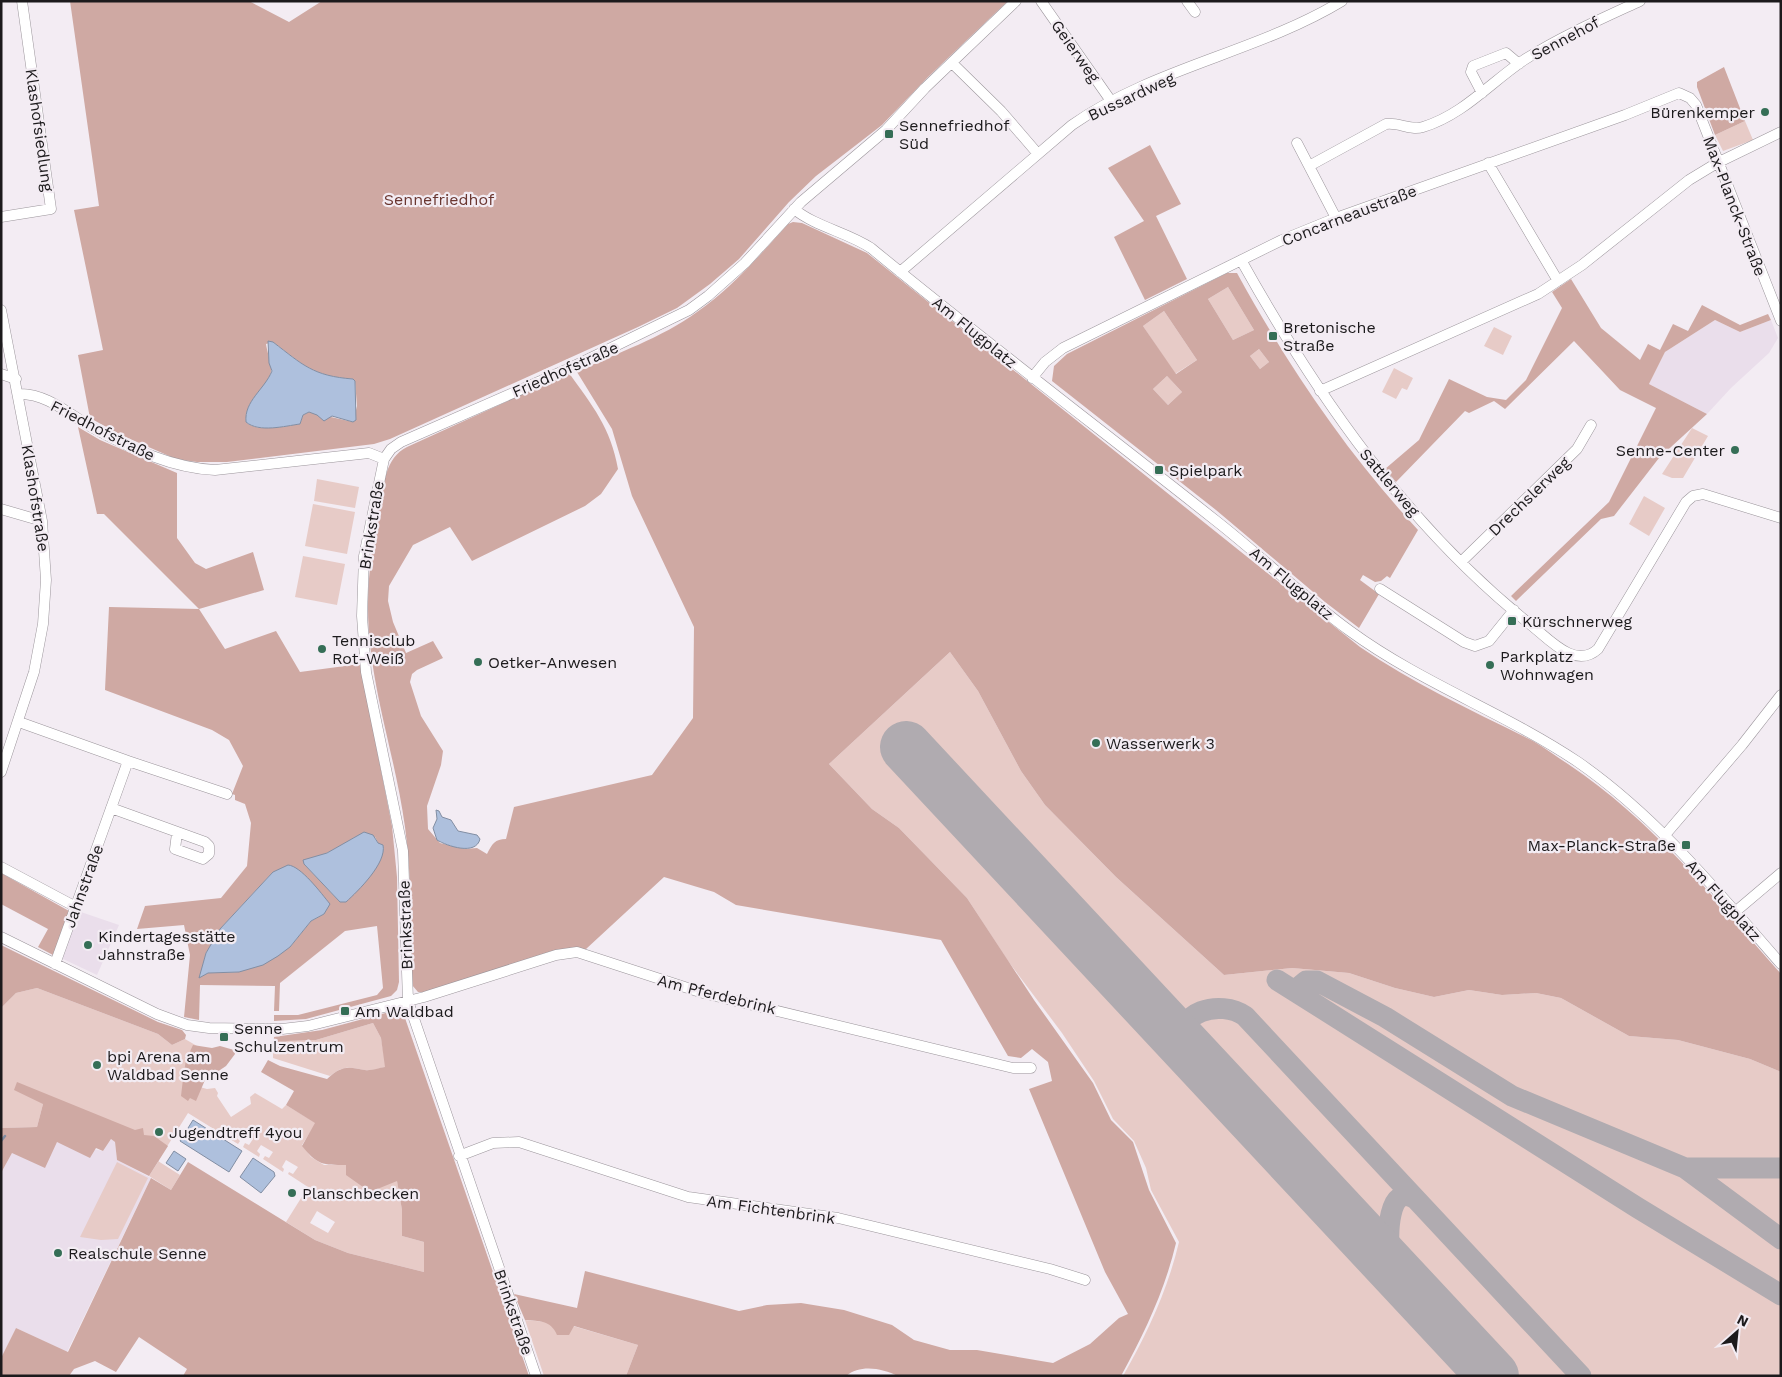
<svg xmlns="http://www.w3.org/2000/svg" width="1782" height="1377" viewBox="0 0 1782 1377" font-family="'Work Sans',sans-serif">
<rect width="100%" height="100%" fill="#f3ecf3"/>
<path fill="#eadeeb" d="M1715,320L1740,332L1771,320L1778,338L1769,353L1731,388L1707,414L1649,384L1665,352Z
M78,911L119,925L97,975L61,958Z
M111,1139L115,1142L117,1160L151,1178L67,1352L16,1328L1,1358V1173L12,1153L57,1142L103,1151Z"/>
<path fill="#e7cbc7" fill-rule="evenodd" d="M1745,121L1753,140L1723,151L1715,135Z
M1228,287L1254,330L1233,340L1208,299Z
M1164,311L1197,360L1175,374L1143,326Z
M1494,327L1512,336L1503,355L1484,346Z
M1259,349L1269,362L1260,369L1250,356Z
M1394,368L1413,378L1407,390L1402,388L1396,399L1382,392Z
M1167,376L1182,392L1168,405L1153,389Z
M1692,428L1708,436L1683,478H1672L1662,474Z
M317,479L359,487L355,508L314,501Z
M1644,496L1665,508L1649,536L1629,524Z
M313,504L355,512L347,554L305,546Z
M303,556L345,564L337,605L295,597Z
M950,652L978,691L1021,771L1045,805L1116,877L1224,975L1292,968L1349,973L1395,988L1434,997L1469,990L1502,995L1536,993L1561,998L1629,1036L1678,1040L1750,1059L1781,1072V1376H1123C1147,1334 1168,1289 1179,1242L1151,1190L1146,1168L1134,1141L1113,1119L1094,1081L1062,1033L1008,961L967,898L899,828L872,809L829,764Z
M37,988L158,1034L172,1045L185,1039L197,1046L189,1084L207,1089L215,1088L218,1093L217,1096L231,1117L251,1104L250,1097L255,1093L282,1109L286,1105L316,1123L302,1145L311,1157L324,1165H346L397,1180L402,1210V1236L424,1242V1272L348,1253L315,1240L286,1222L308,1187L288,1174L289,1172L293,1174L298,1167L286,1160L282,1167L284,1169L283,1172L263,1159L265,1156L269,1158L273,1152L261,1145L257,1151L260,1154L259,1157L243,1147L245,1143L249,1145L253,1139L241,1132L237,1138L240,1141L238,1144L188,1113L158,1161L180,1175L171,1190L149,1176L158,1162L43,1104L37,1127L1,1128V1008L16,993ZM317,1211L335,1222L328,1233L310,1223Z
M373,1023L381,1038L386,1067C380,1068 371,1071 365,1070C350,1067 343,1065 330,1076L273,1058V1053L287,1041L316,1040Z
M117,1162L148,1178L118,1239L101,1240L80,1237Z
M525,1320L547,1322L555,1328L571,1329L573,1326L638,1345L626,1376H544Z"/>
<path fill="#cfa9a3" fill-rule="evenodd" d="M70,1H249L289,22L322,1H1008L928,77L882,125L816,176L789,202L739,259L710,284L677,308L638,327L390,439L374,444L227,462H197L176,459L121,435L90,418L78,355L103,350L74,210L99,206ZM273,342C303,365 313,376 353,379L355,381L357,406L353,422L309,412L303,415L300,424C285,426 258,433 246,422C244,398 271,390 271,371C272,367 267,351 266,344Z
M1724,67L1745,121L1715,135L1697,87V82Z
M1150,145L1181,204L1156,216L1187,279L1145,300L1114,237L1144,221L1108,168Z
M793,222L802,223L867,253L1360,647C1414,684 1475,712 1533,741C1545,748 1557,757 1568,764C1652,820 1715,899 1781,974V1072L1750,1059L1678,1040L1629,1036L1561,998L1536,993L1502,995L1469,990L1434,997L1395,988L1349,973L1292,968L1224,975L1116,877L1045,805L1021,771L978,691L950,652L829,764L872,809L899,828L967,898L1034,1000L1093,1083L1111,1120L1133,1142L1149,1190L1176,1243C1165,1290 1144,1334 1121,1376H898C882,1368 860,1364 846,1376H626L638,1345L574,1326L569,1335H557C551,1320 539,1321 525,1320L514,1294L577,1308L585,1271L739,1311L767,1305L801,1303L844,1310L892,1325L914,1340L950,1350H977L1053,1363L1090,1344L1119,1318L1128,1314L1105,1272L1029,1089L1052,1081L1048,1062L1032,1049L1021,1058L1008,1056L941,940L736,905L714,892L664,877L586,949L552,951L426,992H418L412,985C411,932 412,879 405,827C395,752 367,680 368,603C368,570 374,538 380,506C384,484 385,458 407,447L569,373C592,405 611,428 618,469L601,494L585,506L472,561L450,527L413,545L389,586L388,601L393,622L406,653L433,641L443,658L417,670L412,674L410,682L421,716L443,751L441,765L427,806L428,829L440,843L465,849L477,848L487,854C492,844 495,839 506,839L514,807L652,775L693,718L694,627L632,496L612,429L577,372C616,353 662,338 697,312C733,287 759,256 788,224Z
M1227,273H1237C1288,366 1346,452 1418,530L1390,578L1387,576L1381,581L1375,582L1363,575L1360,580L1379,594L1359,628L1325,602L1216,510L1052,381L1054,366L1067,354ZM1228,287L1254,330L1233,340L1208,299ZM1164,311L1197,360L1176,374L1143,326ZM1259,349L1269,362L1260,369L1250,356ZM1167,376L1182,392L1168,405L1153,389Z
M1571,279L1601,328L1640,360L1648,344L1660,350L1673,324L1688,331L1702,305L1740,325L1768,314L1771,320L1740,332L1715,320L1665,352L1649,384L1707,414L1659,458L1614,516L1601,519L1516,601L1511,596L1609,502L1656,408L1620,390L1574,341L1505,409L1494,401L1469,413L1465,411L1396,482L1385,469L1419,440L1449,379L1487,397L1506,400L1526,380L1562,308L1552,292Z
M78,427L100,440L177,473V538L195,563L206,569L253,552L264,590L199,609L225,649L276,631L300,672L360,664L392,826L397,877L399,982L397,990L391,996L306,1019L274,1021V1015H298L377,995L383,988L377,926L345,931L280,983L279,1011H274L275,986L200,985L199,1020L184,1017L190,955L184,925L137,929L145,906L221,898L247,866L251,823L245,804L235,800V795L232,794L243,766L229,740L212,730L105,690L109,607L199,609L104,514H97ZM355,837H375L378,843L346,902H340L304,864L345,844ZM273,872L324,914L311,921L290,947L239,972L208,973L200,977L206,953L220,929Z
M1,873L69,911L53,955L38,947L48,929L1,904Z
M1,945L158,1022L182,1030L186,1035L185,1039L172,1045L158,1034L37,988L16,993L1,1008Z
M393,1011H400L405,1018L529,1376H183L187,1369L139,1337L116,1372L95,1361L74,1369L69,1376H1V1358L16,1328L68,1352L151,1178L171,1190L188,1162L315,1240L348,1253L424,1272V1242L402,1236V1210L397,1181L370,1192L346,1175V1165C323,1165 317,1165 302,1146L315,1123L286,1105L294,1091L261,1072L268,1060L280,1066L327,1079C341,1066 347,1066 365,1070C370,1071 379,1068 385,1067L381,1038L373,1023L316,1040L287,1041L273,1053L274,1037L322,1030Z
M193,1045L212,1048L220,1046L234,1050L235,1054L226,1066L205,1080L196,1101L190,1098L188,1101L181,1096L183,1079L189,1080L190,1073L184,1072L186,1060Z
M17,1082L135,1130L143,1128L144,1135L154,1136L168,1146L149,1176L117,1160L115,1142L111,1139L103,1151L96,1148L90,1158L57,1142L45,1168L12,1153L1,1173V1128L37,1127L43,1104L14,1090Z"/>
<path fill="#aec0dd" stroke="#828ea3" d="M268,341L273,342C303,365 313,376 353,379L355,381L356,420L353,422L332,416L324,421L317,415L309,412L303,415L300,424C285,426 259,433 246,422C244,401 264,390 272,371L269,363Z
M436,810L439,811L442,817L451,820L458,831L477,835L480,839C476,856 447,846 437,840L433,828L437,819Z
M364,832L373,835L378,843L383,845C387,863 358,891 346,902H340L304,864L303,860L327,853Z
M288,865C301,866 321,893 330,904L324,914L311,921L290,947L278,956L263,965L239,972L208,973L199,978L206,953L220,929L273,872Z
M193,1120L242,1151L229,1172L180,1141Z
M174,1151L186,1159L178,1171L166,1163Z
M253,1158L274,1172L275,1176L261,1193L240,1177Z"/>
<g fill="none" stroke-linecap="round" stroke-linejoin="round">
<path stroke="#828ea3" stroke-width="2.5" d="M1,1141L5,1136"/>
<path stroke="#b0abb0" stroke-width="21" d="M1277,980L1638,1208L1781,1295
M1294,991L1306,981H1317L1385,1017L1512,1096L1685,1168L1781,1239
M1186,1047C1172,1011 1221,999 1245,1016L1581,1376
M1685,1168H1781
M1401,1277C1397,1270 1392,1264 1390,1256C1387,1239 1387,1179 1417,1200"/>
<path stroke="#b0abb0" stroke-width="52" d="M906,747L1493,1376"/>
<defs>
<path id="minor" d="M1041,1L1111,101
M1187,1L1195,12
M952,63L1001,111L1038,154
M1482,93L1471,72L1473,66L1506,53L1519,64
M1297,143L1336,218
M1488,163L1558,281
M1309,166L1386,124C1399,122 1410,131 1423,127C1463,115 1491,82 1524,60C1560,37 1601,19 1640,1
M794,209C816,227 847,232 871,248C984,341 1100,429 1215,520C1261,556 1303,597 1350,631C1421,683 1505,713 1578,762C1657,817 1718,892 1781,964
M1,217L51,209L22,1
M1241,260C1317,396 1408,527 1531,625C1549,639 1575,670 1598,649L1686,502L1693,496L1703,494L1781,518
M900,272L1072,125C1153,68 1258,52 1342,1
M1,310L42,521L46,580L43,624L34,672L1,772
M1,374L16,379
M1032,378L1045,362L1063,348L1282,240L1336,218L1625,115L1679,93L1690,98L1696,105L1781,321
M1320,391L1538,294L1582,265L1689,180L1717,163L1781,132
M19,394C47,393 71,416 95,429C132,449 172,468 215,470L369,453L384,459
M1,509L42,521
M1461,562L1577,449L1591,425
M1380,589L1464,642L1475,646L1489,641L1514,610
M19,722L128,761L55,964
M128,761L227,794
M111,808L205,842L209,846V854L203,859L175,849L177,833
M1665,835L1742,745L1781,695
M1,867L76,907
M1735,912L1781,873
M1,937L157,1014L187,1025L209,1028L282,1029L308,1026L424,997L556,955L577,952L703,993L1013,1068H1031
M459,1156L493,1143L519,1142L688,1197L838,1218L1050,1269L1085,1280
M536,1376L408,1001L403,851L366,672L362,616L364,556L384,459L391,449L401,442L570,368L689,310L708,296L745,263L801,202L886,130L925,88L1016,1"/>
</defs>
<use href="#minor" stroke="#9b959b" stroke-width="11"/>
<use href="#minor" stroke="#fff" stroke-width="10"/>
</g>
<g fill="#356e56" stroke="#f3ecf3" stroke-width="2">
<circle cx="1765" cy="112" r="5"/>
<rect x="884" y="129" width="10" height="10" rx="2.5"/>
<rect x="1268" y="331" width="10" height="10" rx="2.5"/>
<circle cx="1735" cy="450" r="5"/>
<rect x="1154" y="465" width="10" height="10" rx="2.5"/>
<rect x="1507" y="616" width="10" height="10" rx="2.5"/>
<circle cx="322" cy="649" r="5"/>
<circle cx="478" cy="662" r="5"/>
<circle cx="1490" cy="665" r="5"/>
<circle cx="1096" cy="743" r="5"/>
<rect x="1681" y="840" width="10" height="10" rx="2.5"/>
<circle cx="88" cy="945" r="5"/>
<rect x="340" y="1006" width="10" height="10" rx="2.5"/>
<rect x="219" y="1032" width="10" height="10" rx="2.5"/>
<circle cx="97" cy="1065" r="5"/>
<circle cx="159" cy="1132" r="5"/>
<circle cx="292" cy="1193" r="5"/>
<circle cx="58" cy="1253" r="5"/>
</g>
<g text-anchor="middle" stroke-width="4.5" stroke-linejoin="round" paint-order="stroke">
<g font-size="16" fill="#1c1a1c" stroke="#f3ecf3">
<text transform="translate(1565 38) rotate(-28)" y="6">Sennehof</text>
<text transform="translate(1076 51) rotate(55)" y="6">Geierweg</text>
<text transform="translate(1131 96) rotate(-25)" y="6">Bussardweg</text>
<text transform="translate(40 130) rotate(82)" y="6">Klashofsiedlung</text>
<text transform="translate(1735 206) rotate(69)" y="6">Max-Planck-Straße</text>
<text transform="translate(1349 215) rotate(-21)" y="6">Concarneaustraße</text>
<text transform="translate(975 332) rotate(39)" y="6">Am Flugplatz</text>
<text transform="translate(565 369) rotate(-24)" y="6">Friedhofstraße</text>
<text transform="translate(103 430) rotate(27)" y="6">Friedhofstraße</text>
<text transform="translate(1390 482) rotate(50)" y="6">Sattlerweg</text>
<text transform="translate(1529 496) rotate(-44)" y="6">Drechslerweg</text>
<text transform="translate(36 498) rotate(81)" y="6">Klashofstraße</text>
<text transform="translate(371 525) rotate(-81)" y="6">Brinkstraße</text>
<text transform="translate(1292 583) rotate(40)" y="6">Am Flugplatz</text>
<text transform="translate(83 886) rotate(-70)" y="6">Jahnstraße</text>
<text transform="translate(1724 900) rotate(48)" y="6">Am Flugplatz</text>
<text transform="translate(405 925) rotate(-92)" y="6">Brinkstraße</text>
<text transform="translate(717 994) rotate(14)" y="6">Am Pferdebrink</text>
<text transform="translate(771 1209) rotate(8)" y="6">Am Fichtenbrink</text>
<text transform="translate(514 1312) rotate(71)" y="6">Brinkstraße</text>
</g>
<g font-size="16" fill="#1c1a1c" stroke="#f3ecf3" text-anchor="start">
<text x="1755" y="118" text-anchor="end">Bürenkemper</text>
<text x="899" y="131">Sennefriedhof<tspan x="899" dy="18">Süd</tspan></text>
<text x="1283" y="333">Bretonische<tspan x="1283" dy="18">Straße</tspan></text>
<text x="1725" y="456" text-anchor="end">Senne-Center</text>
<text x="1169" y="476">Spielpark</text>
<text x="1522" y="627">Kürschnerweg</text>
<text x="332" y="646">Tennisclub<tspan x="332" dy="18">Rot-Weiß</tspan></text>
<text x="1500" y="662">Parkplatz<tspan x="1500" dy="18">Wohnwagen</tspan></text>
<text x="488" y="668">Oetker-Anwesen</text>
<text x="1106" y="749">Wasserwerk 3</text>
<text x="1676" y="851" text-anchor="end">Max-Planck-Straße</text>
<text x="98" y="942">Kindertagesstätte<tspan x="98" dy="18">Jahnstraße</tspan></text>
<text x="355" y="1017">Am Waldbad</text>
<text x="234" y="1034">Senne<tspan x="234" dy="18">Schulzentrum</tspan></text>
<text x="107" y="1062">bpi Arena am<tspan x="107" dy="18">Waldbad Senne</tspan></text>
<text x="169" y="1138">Jugendtreff 4you</text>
<text x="302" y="1199">Planschbecken</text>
<text x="68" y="1259">Realschule Senne</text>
</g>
<g font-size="16" fill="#6a3630" stroke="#f3ecf3">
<text x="439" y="205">Sennefriedhof</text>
</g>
</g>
<rect width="1782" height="1377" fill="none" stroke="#1c1a1c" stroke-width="5"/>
<g transform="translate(1737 1332) rotate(27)" stroke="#f3ecf3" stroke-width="4" paint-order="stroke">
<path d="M0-4L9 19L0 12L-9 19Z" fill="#1c1a1c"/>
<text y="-8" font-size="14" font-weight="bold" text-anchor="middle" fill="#1c1a1c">N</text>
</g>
</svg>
